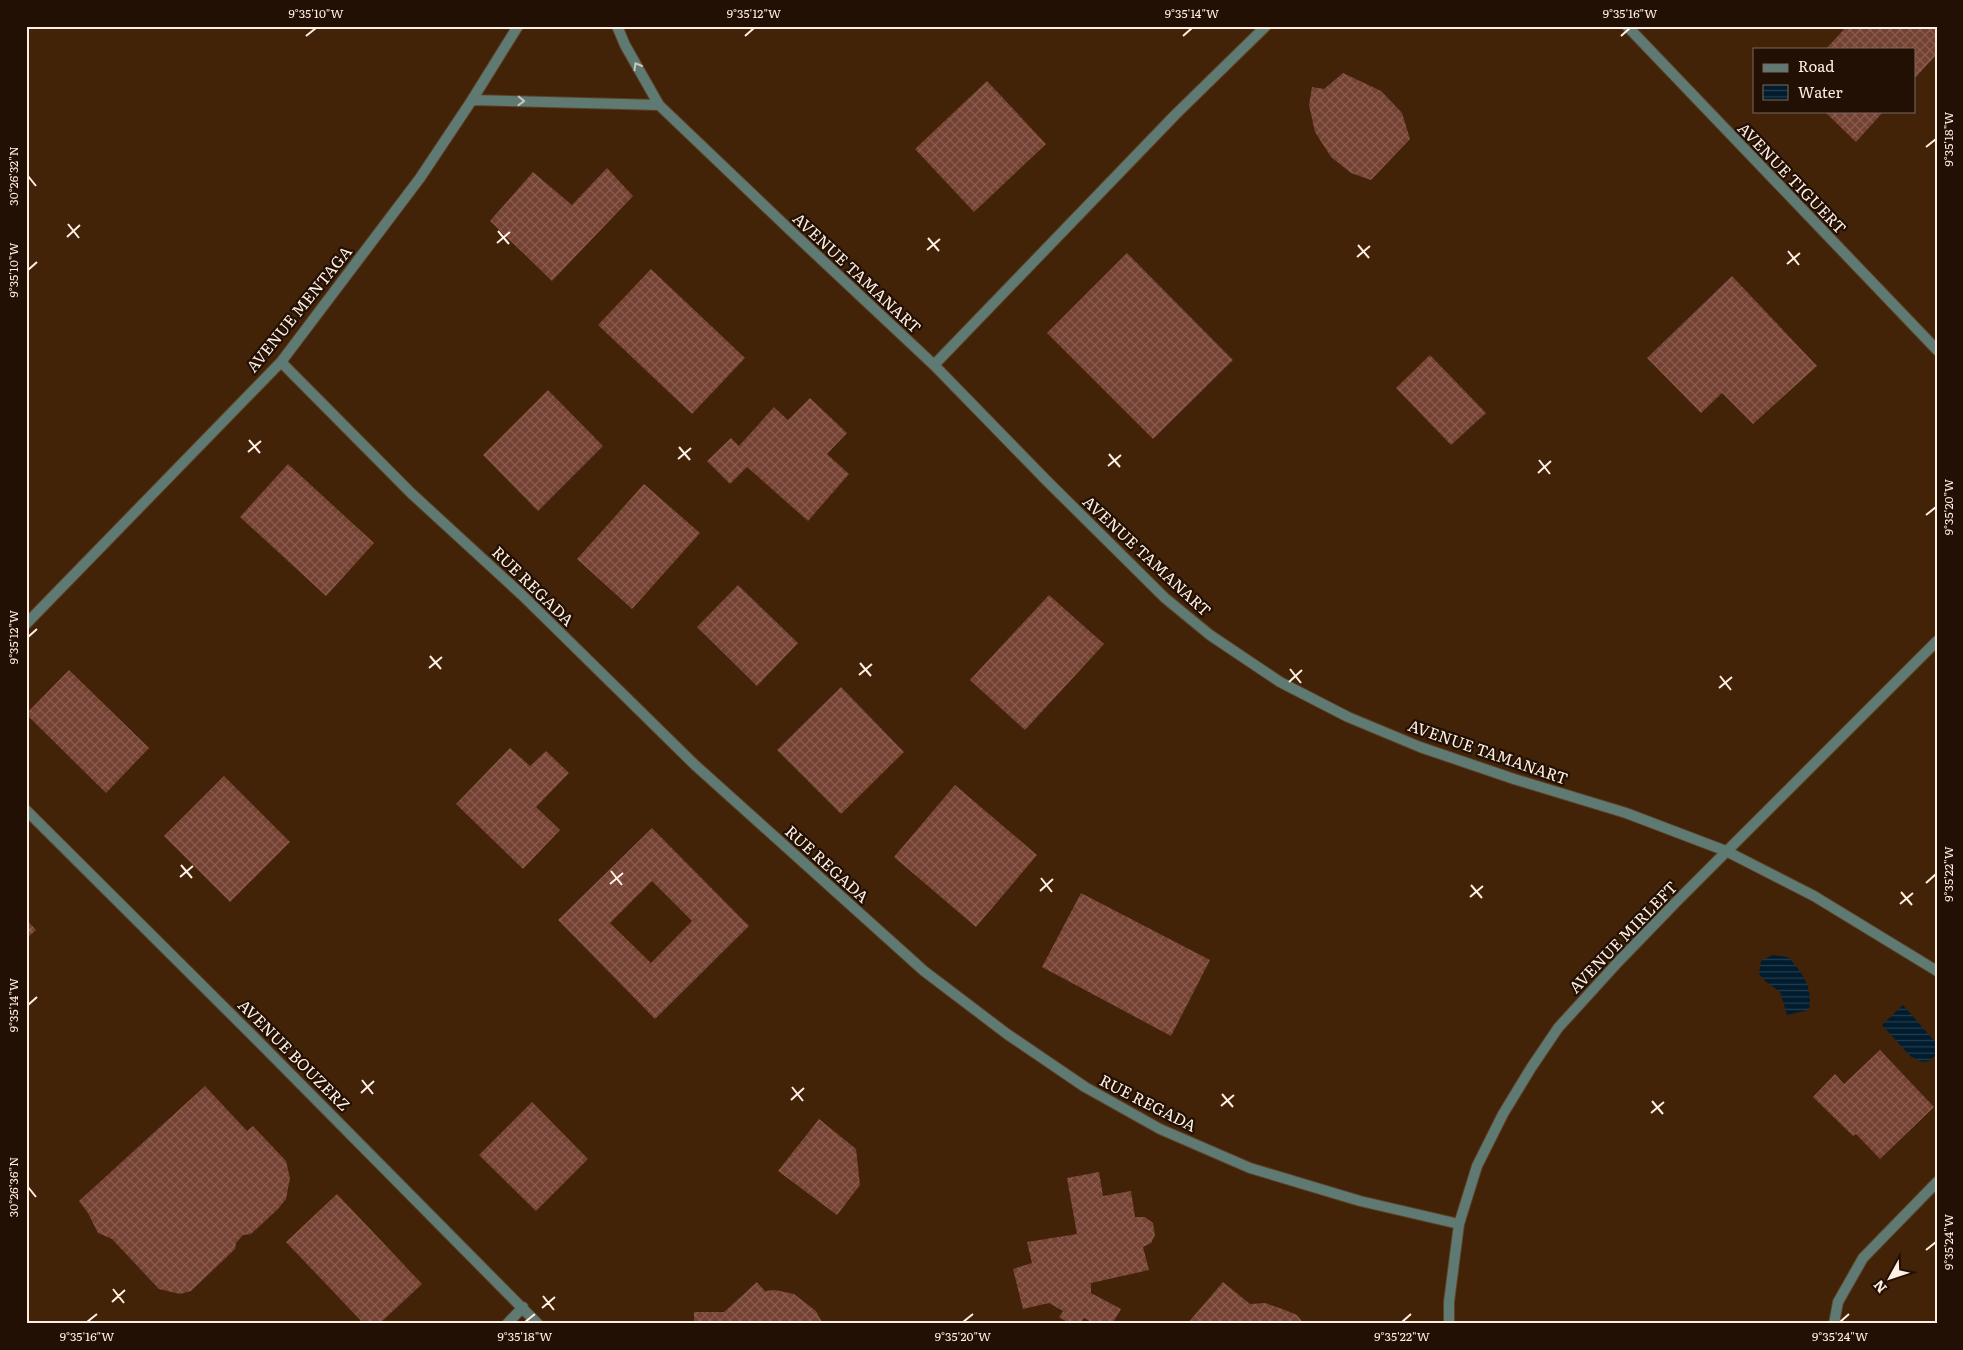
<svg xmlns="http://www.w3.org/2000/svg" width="1963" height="1350" viewBox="0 0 1963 1350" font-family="Literata,serif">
<defs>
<pattern id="water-rules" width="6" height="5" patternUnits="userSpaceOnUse" patternTransform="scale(1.25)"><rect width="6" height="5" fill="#001c2e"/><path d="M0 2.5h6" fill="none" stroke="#263d4c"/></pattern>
<pattern id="building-cross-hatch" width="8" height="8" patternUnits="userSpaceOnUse" patternTransform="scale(1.25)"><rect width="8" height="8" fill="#744132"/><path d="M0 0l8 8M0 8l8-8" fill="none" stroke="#895d50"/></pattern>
</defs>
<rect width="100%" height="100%" fill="#422308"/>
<path fill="url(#water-rules)" d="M1772,955L1788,957C1803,973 1813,987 1809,1010L1787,1015L1780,992L1765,981L1759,974L1761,961Z
M1903,1005L1937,1044V1054L1929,1061L1922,1062L1910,1056L1882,1025Z"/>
<path fill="url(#building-cross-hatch)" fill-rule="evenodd" d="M1847,26H1937V54L1914,79V49H1826Z
M1343,73L1381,91L1402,113L1410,139L1371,180L1351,173L1331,157L1315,132L1309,105L1312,87L1324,89Z
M987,81L1046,144L974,212L915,149Z
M1824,111H1884L1856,142Z
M607,168L633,196L552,281L490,221L533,172L572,205Z
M1127,253L1233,360L1153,439L1047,333Z
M651,269L745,358L692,414L598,325Z
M1732,276L1817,366L1753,424L1722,393L1701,413L1647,358Z
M1430,355L1486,413L1451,445L1396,388Z
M548,390L603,446L538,511L483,455Z
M810,398L847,433L827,454L849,474L808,521L747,467L730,484L707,461L731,438L739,446L774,407L788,420Z
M288,464L374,543L326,596L240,517Z
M644,484L700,533L632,609L577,559Z
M738,585L798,643L757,686L697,627Z
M1049,595L1104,644L1025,730L970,680Z
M69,670L149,748L106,793L26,714Z
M841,687L904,752L841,814L777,750Z
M510,748L530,766L546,751L569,773L536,807L560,830L523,869L456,804Z
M224,776L290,842L230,902L164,836Z
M955,785L1037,855L976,927L894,857Z
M652,828L749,926L655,1019L558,920ZM652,881L692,921L651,963L610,923Z
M1081,893L1210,960L1171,1036L1042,967Z
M26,919L36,930L26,939Z
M1880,1050L1934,1107L1880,1159L1856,1134L1853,1136L1813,1097L1835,1074L1844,1084Z
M205,1086L247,1131L253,1126L286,1161L290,1178L286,1199L278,1209L251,1234L243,1235L236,1243L235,1249L191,1291L180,1294L159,1289L112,1239L98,1233L88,1213L79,1201Z
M532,1102L588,1159L536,1211L479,1155Z
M819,1119L856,1149L860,1185L837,1215L778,1171Z
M1099,1172L1103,1196L1131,1191L1135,1217H1145L1153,1223L1155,1235L1151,1243L1143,1247L1149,1270L1091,1283V1293L1121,1309L1112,1324H1095L1084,1318L1080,1324H1070L1059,1317L1063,1311L1049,1303L1023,1309L1013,1269L1032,1263L1027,1242L1077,1234L1067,1178Z
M337,1194L422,1284L379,1324H364L286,1242Z
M757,1282L765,1291L775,1290L794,1294L816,1311L823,1324H694V1312H724Z
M1223,1282L1250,1304L1265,1303L1285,1310L1297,1315L1304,1324H1187Z"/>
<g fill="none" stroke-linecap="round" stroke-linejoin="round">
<defs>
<path id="minor" d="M617,26L625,45L659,105L791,231L934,365L1046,480L1165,598L1210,635L1280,682L1348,717L1420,747L1514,779L1626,813L1726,851L1814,896L1937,971
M1627,26L1937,350
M472,100L659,105
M281,362L411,493L522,595L695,765L924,971L1007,1034L1085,1087L1160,1129L1250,1168L1360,1201L1459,1224
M934,365L1176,114L1266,26
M26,624L281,362L420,178L472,100L518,26
M26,810L253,1036L538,1324
M507,1324L523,1307
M1449,1324V1302L1459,1224L1477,1166L1503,1114L1531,1068L1558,1028L1619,961L1679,899L1937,641
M1834,1324L1838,1302L1863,1258L1937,1182"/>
</defs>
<use href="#minor" stroke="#5c4027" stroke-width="12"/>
<use href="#minor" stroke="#5e7a73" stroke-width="10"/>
</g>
<defs><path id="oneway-chevron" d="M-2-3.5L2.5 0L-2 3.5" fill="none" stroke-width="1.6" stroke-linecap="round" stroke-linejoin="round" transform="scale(1.25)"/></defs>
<g stroke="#c7c6bc">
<use href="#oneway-chevron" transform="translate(637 66) rotate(-120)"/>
<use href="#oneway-chevron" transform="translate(521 101) rotate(2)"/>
</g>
<path fill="none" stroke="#ffefe4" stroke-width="2" d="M306,36L316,28M745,36L754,28M1183,36L1192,28M1621,36L1630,28M1926,147L1936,139M28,176L36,186M68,224L79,238M498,231L509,244M67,237L80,225M928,238L939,251M497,243L510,232M1358,245L1369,258M927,250L940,239M1788,251L1799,265M1357,257L1370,246M1787,264L1800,253M28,270L37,262M249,440L260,453M679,447L690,460M248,452L261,441M1109,454L1120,467M678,459L691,448M1539,460L1550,474M1108,466L1121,455M1538,473L1551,461M1926,515L1936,507M28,637L37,629M430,656L441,669M860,663L871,676M429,668L442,657M1290,669L1301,683M859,675L872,664M1720,676L1731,690M1289,682L1302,670M1719,688L1732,677M181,865L192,878M611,871L622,885M180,877L193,866M1041,878L1052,892M1926,883L1936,874M610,884L623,873M1471,885L1482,898M1040,891L1053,879M1901,892L1912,905M1470,897L1483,886M1900,904L1913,893M28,1005L37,997M362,1080L373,1094M792,1087L803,1101M361,1093L374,1081M1222,1094L1233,1107M791,1100L804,1088M1652,1101L1663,1114M1221,1106L1234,1095M1651,1113L1664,1102M28,1187L36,1197M1926,1250L1936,1242M113,1289L124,1303M543,1296L554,1310M112,1302L125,1290M542,1308L555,1297M87,1322L97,1314M525,1322L535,1314M963,1322L973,1314M1402,1322L1411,1314M1840,1322L1849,1314"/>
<g text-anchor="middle" stroke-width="4.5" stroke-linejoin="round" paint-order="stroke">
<g font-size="16" fill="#ffefe4" stroke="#211003">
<text transform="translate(1792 178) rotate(46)" y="6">AVENUE TIGUERT</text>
<text transform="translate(857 273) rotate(43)" y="6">AVENUE TAMANART</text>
<text transform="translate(299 309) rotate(-51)" y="6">AVENUE MENTAGA</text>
<text transform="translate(1147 556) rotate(43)" y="6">AVENUE TAMANART</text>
<text transform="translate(533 586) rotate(44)" y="6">RUE REGADA</text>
<text transform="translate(1488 752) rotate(19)" y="6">AVENUE TAMANART</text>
<text transform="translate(827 864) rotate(42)" y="6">RUE REGADA</text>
<text transform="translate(1623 937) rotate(-46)" y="6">AVENUE MIRLEFT</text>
<text transform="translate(294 1055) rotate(45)" y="6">AVENUE BOUZERZ</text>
<text transform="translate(1148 1103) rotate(27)" y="6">RUE REGADA</text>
</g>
</g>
<rect width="1963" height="1350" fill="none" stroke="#211003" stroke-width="55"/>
<rect x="1753" y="48" width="162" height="65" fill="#211003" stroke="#7a695d"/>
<rect x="1763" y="64" width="25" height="8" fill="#5e7a73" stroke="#7a695d"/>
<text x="1798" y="72" font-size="15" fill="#ffefe4">Road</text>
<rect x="1763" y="85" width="25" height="15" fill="url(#water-rules)" stroke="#7a695d"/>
<text x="1798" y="98" font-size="15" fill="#ffefe4">Water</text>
<g transform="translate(1890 1278) rotate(230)" stroke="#211003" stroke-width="4" paint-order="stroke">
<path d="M0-4L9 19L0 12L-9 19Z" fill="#ffefe4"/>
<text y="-8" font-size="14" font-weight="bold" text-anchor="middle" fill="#ffefe4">N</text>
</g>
<rect x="28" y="28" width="1908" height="1294" fill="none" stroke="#ffefe4" stroke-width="2"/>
<g font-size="12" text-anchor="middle" fill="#ffefe4">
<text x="316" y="18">9°35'10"W</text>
<text x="754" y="18">9°35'12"W</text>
<text x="1192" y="18">9°35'14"W</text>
<text x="1630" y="18">9°35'16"W</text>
<text transform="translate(1949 139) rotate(-90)" y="4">9°35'18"W</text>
<text transform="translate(14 176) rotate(-90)" y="4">30°26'32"N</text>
<text transform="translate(14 270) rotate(-90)" y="4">9°35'10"W</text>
<text transform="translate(1949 507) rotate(-90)" y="4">9°35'20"W</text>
<text transform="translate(14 637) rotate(-90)" y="4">9°35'12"W</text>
<text transform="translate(1949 874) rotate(-90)" y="4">9°35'22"W</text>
<text transform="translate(14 1005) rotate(-90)" y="4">9°35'14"W</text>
<text transform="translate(14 1187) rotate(-90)" y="4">30°26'36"N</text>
<text transform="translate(1949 1242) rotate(-90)" y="4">9°35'24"W</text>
<text x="87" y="1341">9°35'16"W</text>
<text x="525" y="1341">9°35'18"W</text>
<text x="963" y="1341">9°35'20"W</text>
<text x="1402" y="1341">9°35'22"W</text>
<text x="1840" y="1341">9°35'24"W</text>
</g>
</svg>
